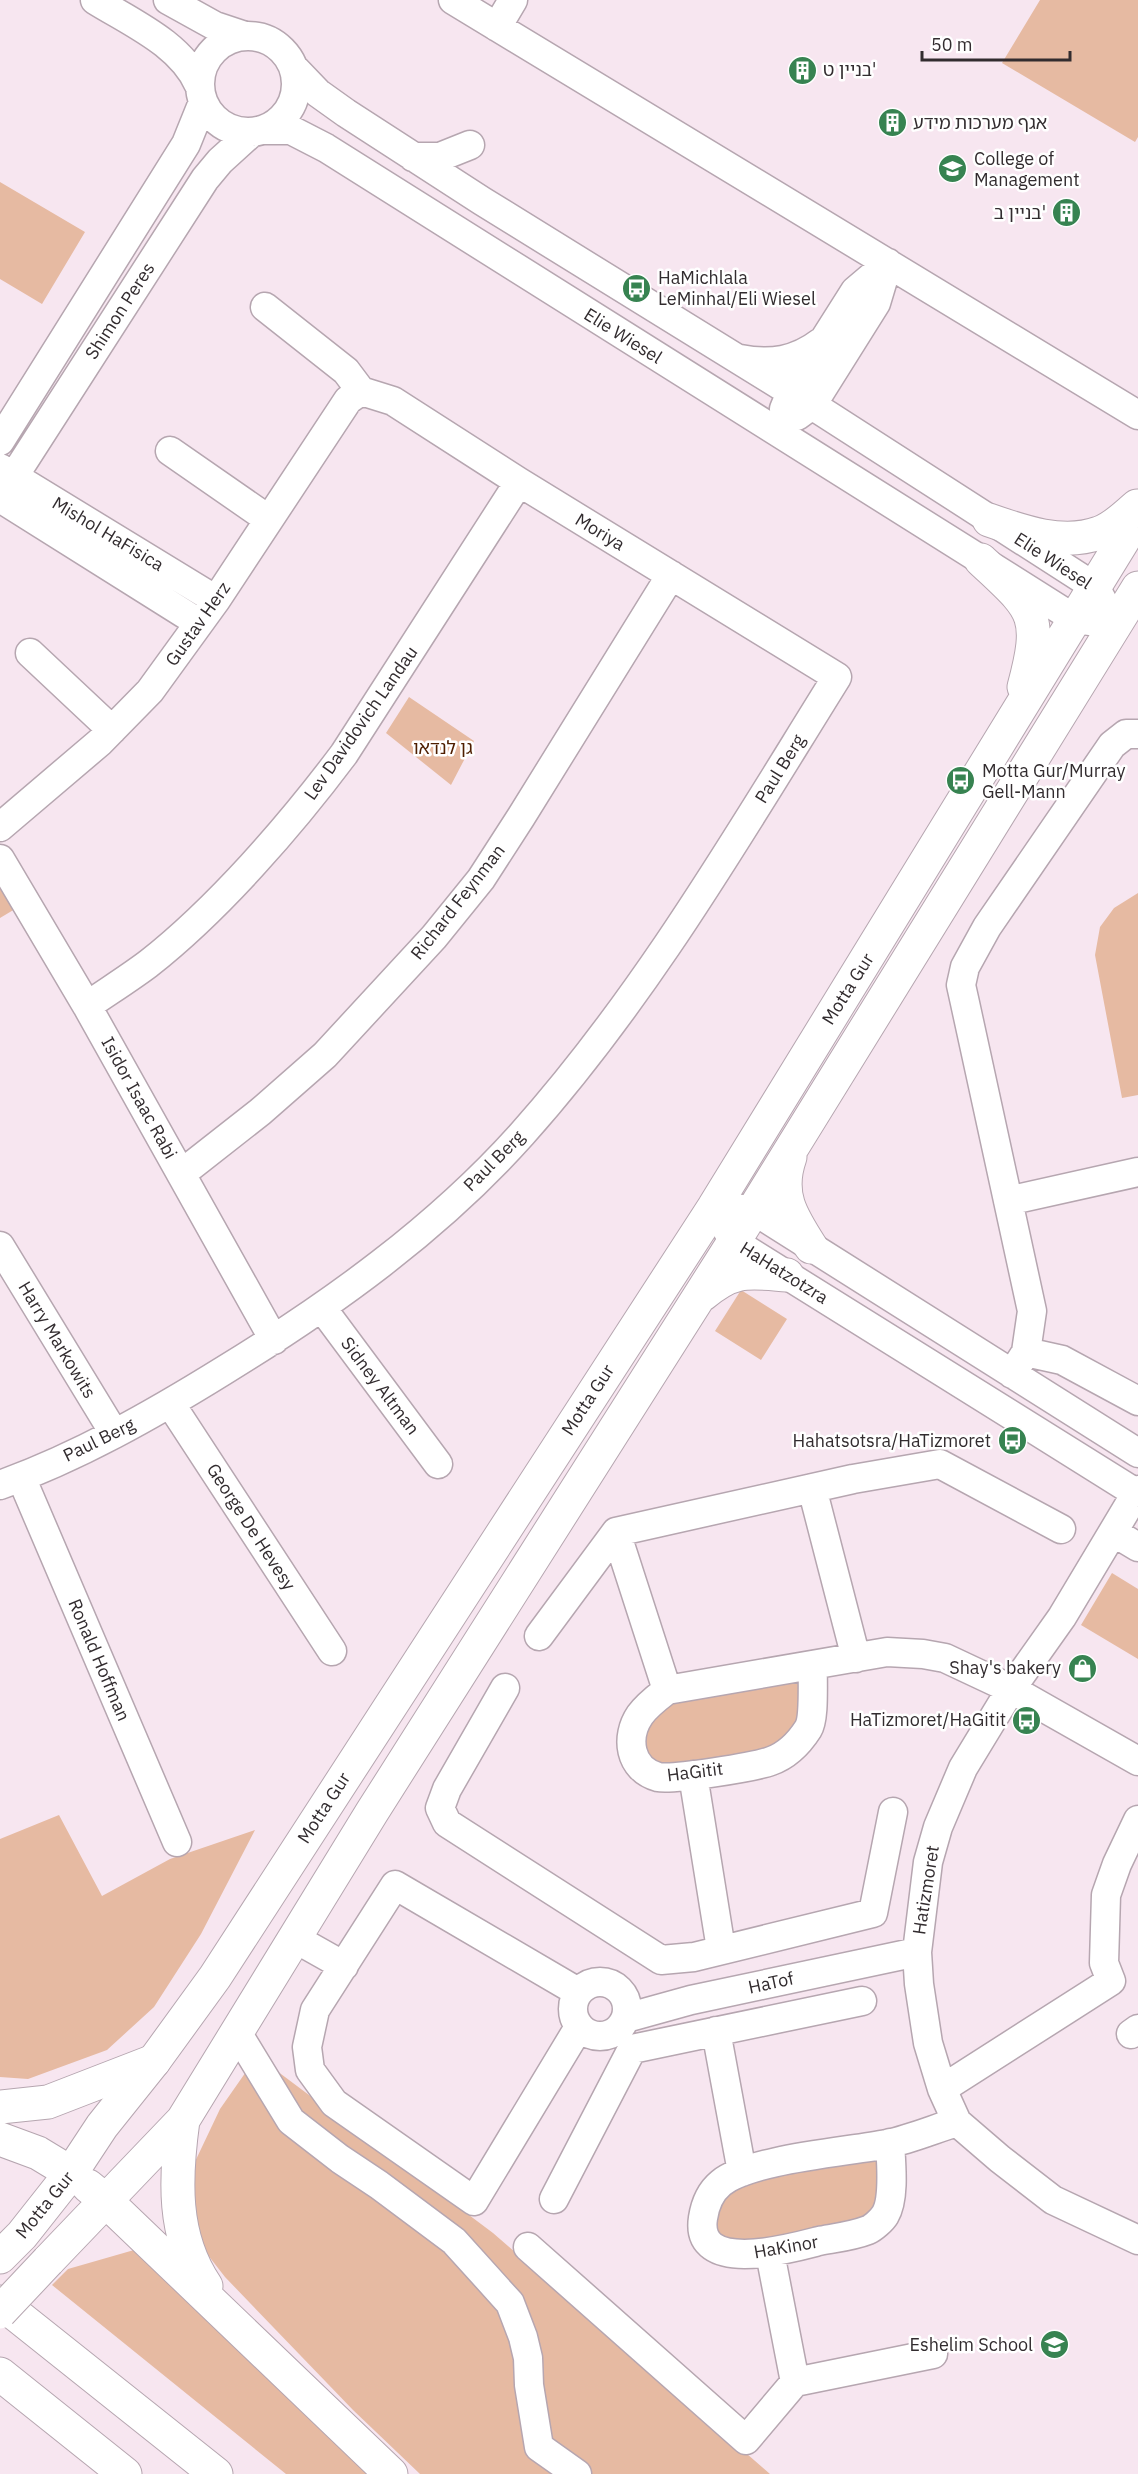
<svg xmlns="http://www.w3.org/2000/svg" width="1138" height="2474" viewBox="0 0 1138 2474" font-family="'IBM Plex Sans','Noto Sans Hebrew',sans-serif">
<rect width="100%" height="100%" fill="#f7e6f0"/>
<path fill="#e6baa2" d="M1040,0H1138V137L1135,142L1002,63Z
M0,182L85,232L42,304L0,279Z
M409,697L474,741L451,785L386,733Z
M0,883L15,909L0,918Z
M1138,893V1095L1122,1098L1095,955L1100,927L1114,908Z
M741,1290L787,1319L761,1360L715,1331Z
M1112,1573L1138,1589V1659L1081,1625Z
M804,1674L802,1725L770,1754L674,1771L648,1765L639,1730L670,1696Z
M59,1815L102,1896L170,1859L255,1830L201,1934L154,2007L107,2050L28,2079L0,2077V1839Z
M257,2056L493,2233L770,2474H420L353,2410L225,2277L197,2241L192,2168L220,2109Z
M884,2150L886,2174L867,2224L721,2245L710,2209L732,2182Z
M141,2248L374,2474H286L52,2285L68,2269Z"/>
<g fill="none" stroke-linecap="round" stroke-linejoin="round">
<defs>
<path id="minor" d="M95,0C132,23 181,44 199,85
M168,0L215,26L245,36
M453,0L1138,415
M497,27L513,0
M200 84a48 48 0 1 1 96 0a48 48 0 1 1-96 0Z
M294,68L318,93L346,113L482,201L812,405L1095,587L1115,624
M262,130H291L326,148L1075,619L1098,622
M413,157H440L470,145
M265,307L346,371L361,391
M740,359C771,365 796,361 821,342
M784,409L791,392L855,291L888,263
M797,416L812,405L876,303L888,263
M0,441L186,144L203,102
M170,451L268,519
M0,468L216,600
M199,623L0,498L205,179L220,161L251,133
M30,653L112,730
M0,827L100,742L150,691L216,600L348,400L361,391
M0,859L87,1006L274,1340
M87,1006C107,992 128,979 148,964C218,909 290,826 344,754L519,482
M181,1174L260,1112L325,1055L434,937L481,879L521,817L671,575
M1008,1201L1138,1172
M714,1207L734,1242L1136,1493
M731,1208L753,1210L1138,1453
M0,1246L114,1433
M322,1308L438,1464
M1026,1352L1062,1360L1138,1401
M1012,1374L1026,1352L1032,1311L965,1003L961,985L965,967L987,927L1112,745L1126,734H1138
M170,1403L332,1651
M21,1477L177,1842
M0,1485C78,1457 152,1415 223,1371C331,1305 437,1229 522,1134C646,995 739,834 837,677L519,482L393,401L361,391
M812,1488L856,1658
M1138,1490L1062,1617L1011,1689L963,1768L938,1827L928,1862L917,1952L919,1984L928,2043L942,2089L957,2122L1000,2159L1053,2200L1138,2240
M616,1532L667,1690
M1113,1532L1138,1547
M539,1636L616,1532L853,1479L940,1464L1061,1529
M813,1665C812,1680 815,1718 808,1729C799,1743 788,1755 771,1761C755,1767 673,1780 658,1777C629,1769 625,1737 640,1715C647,1705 658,1697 667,1690L887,1652L923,1654L945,1658L1011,1689L1138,1761
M505,1688L447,1789L440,1808L447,1823L661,1960L694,1957L873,1913L893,1812
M693,1775L721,1949
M296,1939L344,1966
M573 2009a27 27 0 1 1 54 0a27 27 0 1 1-54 0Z
M578,1992L395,1885L315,2010L307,2047L310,2070L334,2103L474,2201L579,2027
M626,2018L691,2000L917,1952
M716,2031L742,2172
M238,2034L291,2121L340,2159L379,2185L454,2241L510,2303L523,2337L528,2358L529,2385L539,2447L577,2474
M1131,2034L1138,2029
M942,2089L1111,1981L1104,1963L1106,1895L1117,1864L1138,1820
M890,2143C891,2162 895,2199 885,2215C882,2220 873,2228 868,2230C853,2236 835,2238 819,2241C792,2248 694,2276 703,2218C705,2205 710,2192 721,2183C750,2159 847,2152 887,2144C911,2139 934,2129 957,2122
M554,2199L632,2049L862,2001
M528,2247L746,2440L795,2382L933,2354
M770,2253L795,2382"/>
<path id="major" d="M989,520C1023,532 1063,546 1099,533C1114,528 1125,516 1137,506
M981,560C1033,609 1044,613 1024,687
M790,1157C777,1194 791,1216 811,1247
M702,1295C734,1268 748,1272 787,1275
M183,2120C175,2178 172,2236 206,2286
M88,2186L105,2200L391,2474
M0,2257L22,2235L71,2173L102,2126L154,2061L215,1977L714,1207L1138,516
M48,2261L183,2120L372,1812L735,1240L1138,588"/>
<path id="highway" d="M0,2107L48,2102L154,2061
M0,2139L38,2153L71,2173
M0,2302L216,2474
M0,2374L125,2474"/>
</defs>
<use href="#minor" stroke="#b6a6b0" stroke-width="31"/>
<use href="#major" stroke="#b6a6b0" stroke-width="35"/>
<use href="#highway" stroke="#b6a6b0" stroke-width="35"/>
<use href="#minor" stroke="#fff" stroke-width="28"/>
<use href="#major" stroke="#fff" stroke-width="33"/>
<use href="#highway" stroke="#fff" stroke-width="33"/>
<defs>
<path id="major-bridge" d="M0,2312L48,2261"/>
</defs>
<use href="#major-bridge" stroke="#b6a6b0" stroke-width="35" stroke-linecap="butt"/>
<use href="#major-bridge" stroke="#fff" stroke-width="33"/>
</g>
<defs>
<symbol id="building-disc" viewBox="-11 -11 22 22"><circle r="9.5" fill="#378351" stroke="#fff"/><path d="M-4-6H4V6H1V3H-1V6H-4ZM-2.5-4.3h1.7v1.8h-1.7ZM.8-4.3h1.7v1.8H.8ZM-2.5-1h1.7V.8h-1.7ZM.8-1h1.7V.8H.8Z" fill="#fff"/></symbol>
<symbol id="university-disc" viewBox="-11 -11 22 22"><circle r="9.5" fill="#378351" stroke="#fff"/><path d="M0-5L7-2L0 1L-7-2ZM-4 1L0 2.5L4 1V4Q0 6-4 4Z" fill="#fff"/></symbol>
<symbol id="bus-disc" viewBox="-11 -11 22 22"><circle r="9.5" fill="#378351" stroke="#fff"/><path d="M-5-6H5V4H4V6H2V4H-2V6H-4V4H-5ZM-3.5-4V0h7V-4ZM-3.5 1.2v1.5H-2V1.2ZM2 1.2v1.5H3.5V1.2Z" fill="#fff"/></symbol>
<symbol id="shop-disc" viewBox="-11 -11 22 22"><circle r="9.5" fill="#378351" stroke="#fff"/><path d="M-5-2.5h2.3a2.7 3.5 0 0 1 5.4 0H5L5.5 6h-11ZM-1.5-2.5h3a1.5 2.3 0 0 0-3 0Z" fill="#fff"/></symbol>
<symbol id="school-disc" viewBox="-11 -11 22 22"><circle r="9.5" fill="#378351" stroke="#fff"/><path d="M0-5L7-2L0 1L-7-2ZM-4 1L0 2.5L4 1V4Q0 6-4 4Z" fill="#fff"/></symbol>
</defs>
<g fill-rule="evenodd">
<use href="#building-disc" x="786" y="54" width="33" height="33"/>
<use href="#building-disc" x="876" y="106" width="33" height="33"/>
<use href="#university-disc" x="936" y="152" width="33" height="33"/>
<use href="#building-disc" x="1050" y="196" width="33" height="33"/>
<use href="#bus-disc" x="620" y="272" width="33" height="33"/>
<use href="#bus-disc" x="944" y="764" width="33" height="33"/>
<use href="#bus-disc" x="996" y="1424" width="33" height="33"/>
<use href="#shop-disc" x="1066" y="1652" width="33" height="33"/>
<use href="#bus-disc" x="1010" y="1704" width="33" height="33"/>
<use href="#school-disc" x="1038" y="2328" width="33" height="33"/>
</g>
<g text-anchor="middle" stroke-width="5" stroke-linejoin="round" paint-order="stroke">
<g font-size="18" fill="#322c2f" stroke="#fff" text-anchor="start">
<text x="823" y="76">בניין ט'</text>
<text x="913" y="129">אגף מערכות מידע</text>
<text x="974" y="165">College of<tspan x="974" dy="21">Management</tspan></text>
<text x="1046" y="219" text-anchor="end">בניין ב'</text>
<text x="658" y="284">HaMichlala<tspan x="658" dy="21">LeMinhal/Eli Wiesel</tspan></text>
<text x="982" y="777">Motta Gur/Murray<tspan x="982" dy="21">Gell-Mann</tspan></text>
<text x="991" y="1447" text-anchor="end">Hahatsotsra/HaTizmoret</text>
<text x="1061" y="1674" text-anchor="end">Shay's bakery</text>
<text x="1006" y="1726" text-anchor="end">HaTizmoret/HaGitit</text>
<text x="1033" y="2351" text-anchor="end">Eshelim School</text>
</g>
<g font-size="18" fill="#322c2f" stroke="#fff">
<text transform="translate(120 311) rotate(-57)" y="6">Shimon Peres</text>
<text transform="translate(623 336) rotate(32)" y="6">Elie Wiesel</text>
<text transform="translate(600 532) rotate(31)" y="6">Moriya</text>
<text transform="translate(108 534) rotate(31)" y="6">Mishol HaFisica</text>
<text transform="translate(1053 561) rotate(33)" y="6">Elie Wiesel</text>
<text transform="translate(198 624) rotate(-55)" y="6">Gustav Herz</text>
<text transform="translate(361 723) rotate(-55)" y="6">Lev Davidovich Landau</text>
<text transform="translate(780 769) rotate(-58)" y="6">Paul Berg</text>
<text transform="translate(458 902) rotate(-52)" y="6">Richard Feynman</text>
<text transform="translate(848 989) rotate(-58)" y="6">Motta Gur</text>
<text transform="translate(139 1098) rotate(61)" y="6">Isidor Isaac Rabi</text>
<text transform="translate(494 1161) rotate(-45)" y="6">Paul Berg</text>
<text transform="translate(784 1273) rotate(32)" y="6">HaHatzotzra</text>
<text transform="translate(57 1340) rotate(59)" y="6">Harry Markowits</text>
<text transform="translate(380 1386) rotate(53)" y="6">Sidney Altman</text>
<text transform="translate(588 1400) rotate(-57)" y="6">Motta Gur</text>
<text transform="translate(99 1440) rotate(-26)" y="6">Paul Berg</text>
<text transform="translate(251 1527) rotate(57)" y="6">George De Hevesy</text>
<text transform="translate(99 1660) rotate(67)" y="6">Ronald Hoffman</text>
<text transform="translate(695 1772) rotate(-7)" y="6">HaGitit</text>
<text transform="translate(324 1808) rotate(-57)" y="6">Motta Gur</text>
<text transform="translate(926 1890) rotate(-81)" y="6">Hatizmoret</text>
<text transform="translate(771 1983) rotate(-12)" y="6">HaTof</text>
<text transform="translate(45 2205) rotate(-51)" y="6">Motta Gur</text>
<text transform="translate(786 2247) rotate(-10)" y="6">HaKinor</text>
</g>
<g font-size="18" fill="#4e1e00" stroke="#fff">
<text x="443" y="754">גן לנדאו</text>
</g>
</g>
<path d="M922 51v9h148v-9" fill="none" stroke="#322c2f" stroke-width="3"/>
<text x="931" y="51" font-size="18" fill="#322c2f" stroke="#ffffff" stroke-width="4.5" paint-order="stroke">50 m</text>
</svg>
